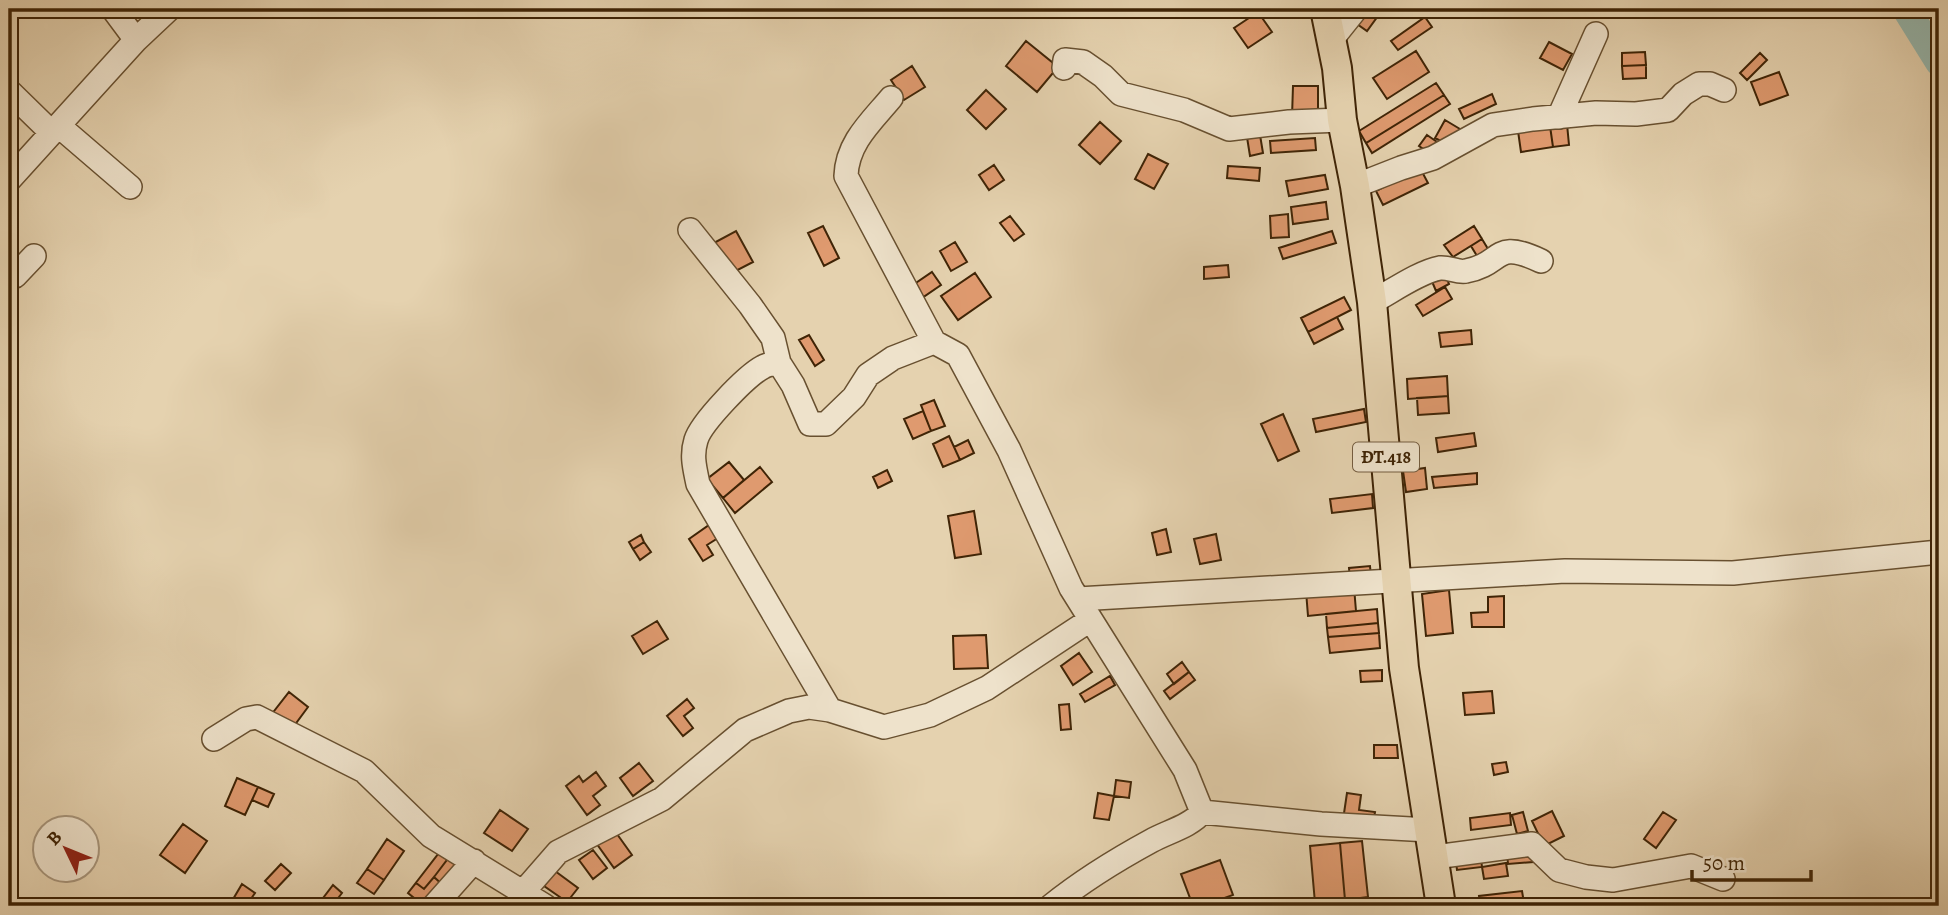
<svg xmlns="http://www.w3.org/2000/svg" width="1948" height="915" viewBox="0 0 1948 915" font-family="Alegreya,serif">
<rect width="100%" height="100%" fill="#e5d2af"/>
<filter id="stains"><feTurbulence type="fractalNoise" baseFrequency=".00286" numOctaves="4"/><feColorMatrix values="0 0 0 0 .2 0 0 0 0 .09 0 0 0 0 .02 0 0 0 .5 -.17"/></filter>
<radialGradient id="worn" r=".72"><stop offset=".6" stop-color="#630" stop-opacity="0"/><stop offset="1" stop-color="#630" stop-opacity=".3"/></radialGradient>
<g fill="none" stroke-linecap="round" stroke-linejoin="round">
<path stroke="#96b7ad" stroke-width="28" d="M1906,9L1939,62"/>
</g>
<path fill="#df9a6f" stroke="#3f2406" stroke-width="2" d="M1368,9H1383L1367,31L1357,24Z
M1258,12L1272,32L1248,48L1234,28Z
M1425,17L1432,27L1398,50L1391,41Z
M1026,41L1058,67L1037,92L1006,66Z
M1549,42L1572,54L1563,70L1540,58Z
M1416,51L1429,72L1387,99L1373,78Z
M1645,52L1646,65L1622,66V53Z
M1760,53L1767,60L1747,80L1740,73Z
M1646,65V78L1623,79L1622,66Z
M912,66L925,87L904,100L891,80Z
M1779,72L1788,95L1760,105L1751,82Z
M1436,83L1444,95L1366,143L1359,131Z
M1293,86H1318V117H1292Z
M986,90L1006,109L986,129L967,110Z
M1492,94L1496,104L1464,119L1459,109Z
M1444,95L1450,104L1372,153L1366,143Z
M1445,120L1460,129L1450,146L1435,138Z
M1100,122L1121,141L1100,164L1079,145Z
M1567,124L1569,145L1553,147L1550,126Z
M1550,126L1553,147L1521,152L1518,131Z
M1259,129L1263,153L1250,156L1246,131Z
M1427,135L1440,144L1432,155L1419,146Z
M1315,138L1316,150L1271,153L1270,141Z
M1148,154L1168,164L1154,189L1135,179Z
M994,165L1004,180L989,190L979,175Z
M1228,166L1260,168L1259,181L1227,178Z
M1420,168L1428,183L1383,205L1376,191Z
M1325,175L1328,189L1289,196L1286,181Z
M1326,202L1328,219L1293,224L1291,207Z
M1288,214L1289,237L1271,238L1270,216Z
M1010,216L1024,234L1014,241L1000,223Z
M823,226L839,258L824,266L808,233Z
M1474,226L1482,239L1453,257L1444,245Z
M736,231L753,262L728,275L712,244Z
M1332,231L1336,243L1283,259L1279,248Z
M1482,239L1488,249L1477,256L1471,246Z
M955,242L967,262L951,271L940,251Z
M1228,265L1229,277L1204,279V267Z
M932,272L941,285L919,300L910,287Z
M975,273L991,297L958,320L941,296Z
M1445,274L1449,284L1436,291L1431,279Z
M1445,287L1452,299L1423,316L1416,305Z
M1344,297L1351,310L1308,332L1301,318Z
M1337,317L1343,329L1314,344L1308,332Z
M1471,330L1472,344L1441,347L1439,333Z
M809,335L824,360L815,366L799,340Z
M1447,376L1448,396L1408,399L1407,379Z
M1448,396L1449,413L1418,415L1417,398Z
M934,400L945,426L931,431L921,405Z
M1364,409L1366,422L1316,432L1313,419Z
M923,411L931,431L913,439L904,419Z
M1283,414L1299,451L1278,461L1261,424Z
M1474,433L1476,446L1438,452L1436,438Z
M949,436L960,460L943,467L933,444Z
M968,440L974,453L960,460L954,447Z
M729,462L744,480L723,498L707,479Z
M760,467L772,482L735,513L723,498Z
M1425,468L1427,489L1406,492L1403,471Z
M887,470L892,481L878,488L873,477Z
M1477,473V484L1434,488L1432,477Z
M1372,494L1373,508L1332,513L1330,499Z
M974,511L981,554L955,558L948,516Z
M709,525L718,538L707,545L713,555L703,561L689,539Z
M1166,529L1171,552L1157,555L1152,533Z
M1216,534L1221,560L1200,564L1194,539Z
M641,535L644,542L633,549L629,542Z
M644,542L651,552L640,560L633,549Z
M1370,566L1371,577L1350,579L1349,568Z
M1354,587L1356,611L1308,616L1306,591Z
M1449,590L1453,633L1426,636L1422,594Z
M1504,596V627H1472L1471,613L1488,612V597Z
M1377,609L1378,623L1327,628L1326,614Z
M657,621L668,639L643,654L632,636Z
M1378,623L1379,633L1328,637L1327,628Z
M1379,633L1380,648L1330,653L1328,637Z
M986,635L988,668L954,669L953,636Z
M1079,653L1092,672L1073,685L1061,666Z
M1182,662L1189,672L1174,684L1167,674Z
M1382,670V681L1361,682L1360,671Z
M1189,672L1195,680L1170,699L1164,691Z
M1110,676L1115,685L1085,702L1080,694Z
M1492,691L1494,713L1465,715L1463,693Z
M289,692L308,707L291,730L271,715Z
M687,699L694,708L684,716L693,728L683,736L667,716Z
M1069,704L1071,729L1061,730L1059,705Z
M1374,745H1397L1398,758H1374Z
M1506,762L1508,772L1494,775L1492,764Z
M639,763L653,781L633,796L620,778Z
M596,772L606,786L593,796L600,805L587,815L566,786L579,776L583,782Z
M237,778L258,787L245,815L225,806Z
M1116,780L1131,782L1129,798L1114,796Z
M258,787L274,794L268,807L252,800Z
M1098,793L1114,796L1109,820L1094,818Z
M1347,793L1361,795L1359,810L1375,812L1373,824L1343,820Z
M500,810L528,829L512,851L484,833Z
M1552,811L1564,836L1544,846L1532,821Z
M1523,812L1528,831L1517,834L1512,815Z
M1663,812L1676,820L1656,848L1644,839Z
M1510,813L1511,825L1471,830L1470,818Z
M183,824L207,841L185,873L160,855Z
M612,827L632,855L614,868L594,840Z
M387,839L404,851L384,880L367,869Z
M1362,841L1368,897L1345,900L1340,843Z
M1340,843L1345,900L1315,903L1310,846Z
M442,849L461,864L424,906L408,893Z
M593,850L607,868L593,879L579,860Z
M1532,851L1533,862L1508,864L1507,853Z
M450,856L461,864L444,886L434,877Z
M1481,859L1482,867L1457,870L1456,862Z
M1220,860L1233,895L1202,906H1193L1181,874Z
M1506,863L1508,876L1484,879L1482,867Z
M281,864L291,873L275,890L265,881Z
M367,869L384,880L374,894L357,883Z
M555,871L578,888L567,902L544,886Z
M434,877L444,886L424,906L408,893L416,883L424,889Z
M242,884L255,893L246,906H229Z
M333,885L342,893L332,906H317Z
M1522,891L1524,903L1480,906L1479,896Z"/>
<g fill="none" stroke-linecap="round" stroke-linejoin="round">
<defs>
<path id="minor" d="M113,9L136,40
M1332,39L1356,9
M1064,68L1065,60L1083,62L1103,76L1121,94L1184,110L1229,129L1289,122L1342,120
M9,91L52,133
M891,98C871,122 847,143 846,176L934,342L958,355L1009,450L1071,588L1185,770L1202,812C1191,826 1167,832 1151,841C1116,860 1082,881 1051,906
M1559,117L1596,34
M59,126L130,187
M9,180L136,40L169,9
M1355,186L1401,168L1433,158L1493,125L1533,119L1596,113L1636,114L1668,110L1683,94L1699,84H1710L1724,90
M690,230L750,305L773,338L779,363L793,385L810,424H826L854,397L868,375L893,358L934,342
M9,277L15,276L34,256
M1372,302C1391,292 1419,272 1440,268C1449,267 1458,273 1466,271C1504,264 1493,238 1541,261
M779,363C773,364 768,364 763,367C746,376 701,423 696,440C691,456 695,469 698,484L830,710
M1078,599L1565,571L1733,573L1939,552
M214,739L246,719L257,717L364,771L431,836L545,906
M1202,812L1321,824L1429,830
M1435,857L1532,844L1559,870L1586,877L1613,880L1691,866L1723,879
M524,891L558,852L662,799L745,730L789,711L809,707L830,710L884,727L930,715L987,688L1090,620
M434,906L474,861"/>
<path id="major" d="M1325,9L1337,68L1342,120L1355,186L1372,302L1404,668L1441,906"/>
</defs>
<use href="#minor" stroke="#685030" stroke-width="26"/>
<use href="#major" stroke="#3f2406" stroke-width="32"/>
<use href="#minor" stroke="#eee2cb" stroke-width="23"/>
<use href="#major" stroke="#e5d2af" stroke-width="28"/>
</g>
<g text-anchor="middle" stroke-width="5" stroke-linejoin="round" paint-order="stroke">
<rect fill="#eee2cb" stroke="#745d41" stroke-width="2" x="1353" y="442.5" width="66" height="29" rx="5"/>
<g font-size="18" font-weight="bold" fill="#3f2406">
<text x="1386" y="463">ĐT.418</text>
</g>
</g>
<rect width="1948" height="915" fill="none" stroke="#e5d2af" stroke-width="35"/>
<rect x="10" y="10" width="1927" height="894" fill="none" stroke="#3f2406" stroke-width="3.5"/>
<rect x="18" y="18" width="1913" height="880" fill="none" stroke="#3f2406" stroke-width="2"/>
<g transform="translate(66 849) rotate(313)"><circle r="33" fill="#eee2cb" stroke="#a8967c" stroke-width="2"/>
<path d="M0-5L12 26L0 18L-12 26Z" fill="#8f2418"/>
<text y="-10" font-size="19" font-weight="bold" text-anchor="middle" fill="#3f2406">B</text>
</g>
<path d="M1692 870v10h119v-10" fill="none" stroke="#3f2406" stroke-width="3.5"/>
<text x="1703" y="870" font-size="21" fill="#3f2406" stroke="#eee2cb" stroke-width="5" paint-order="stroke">50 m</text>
<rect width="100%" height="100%" filter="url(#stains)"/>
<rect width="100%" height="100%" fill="url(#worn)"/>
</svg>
